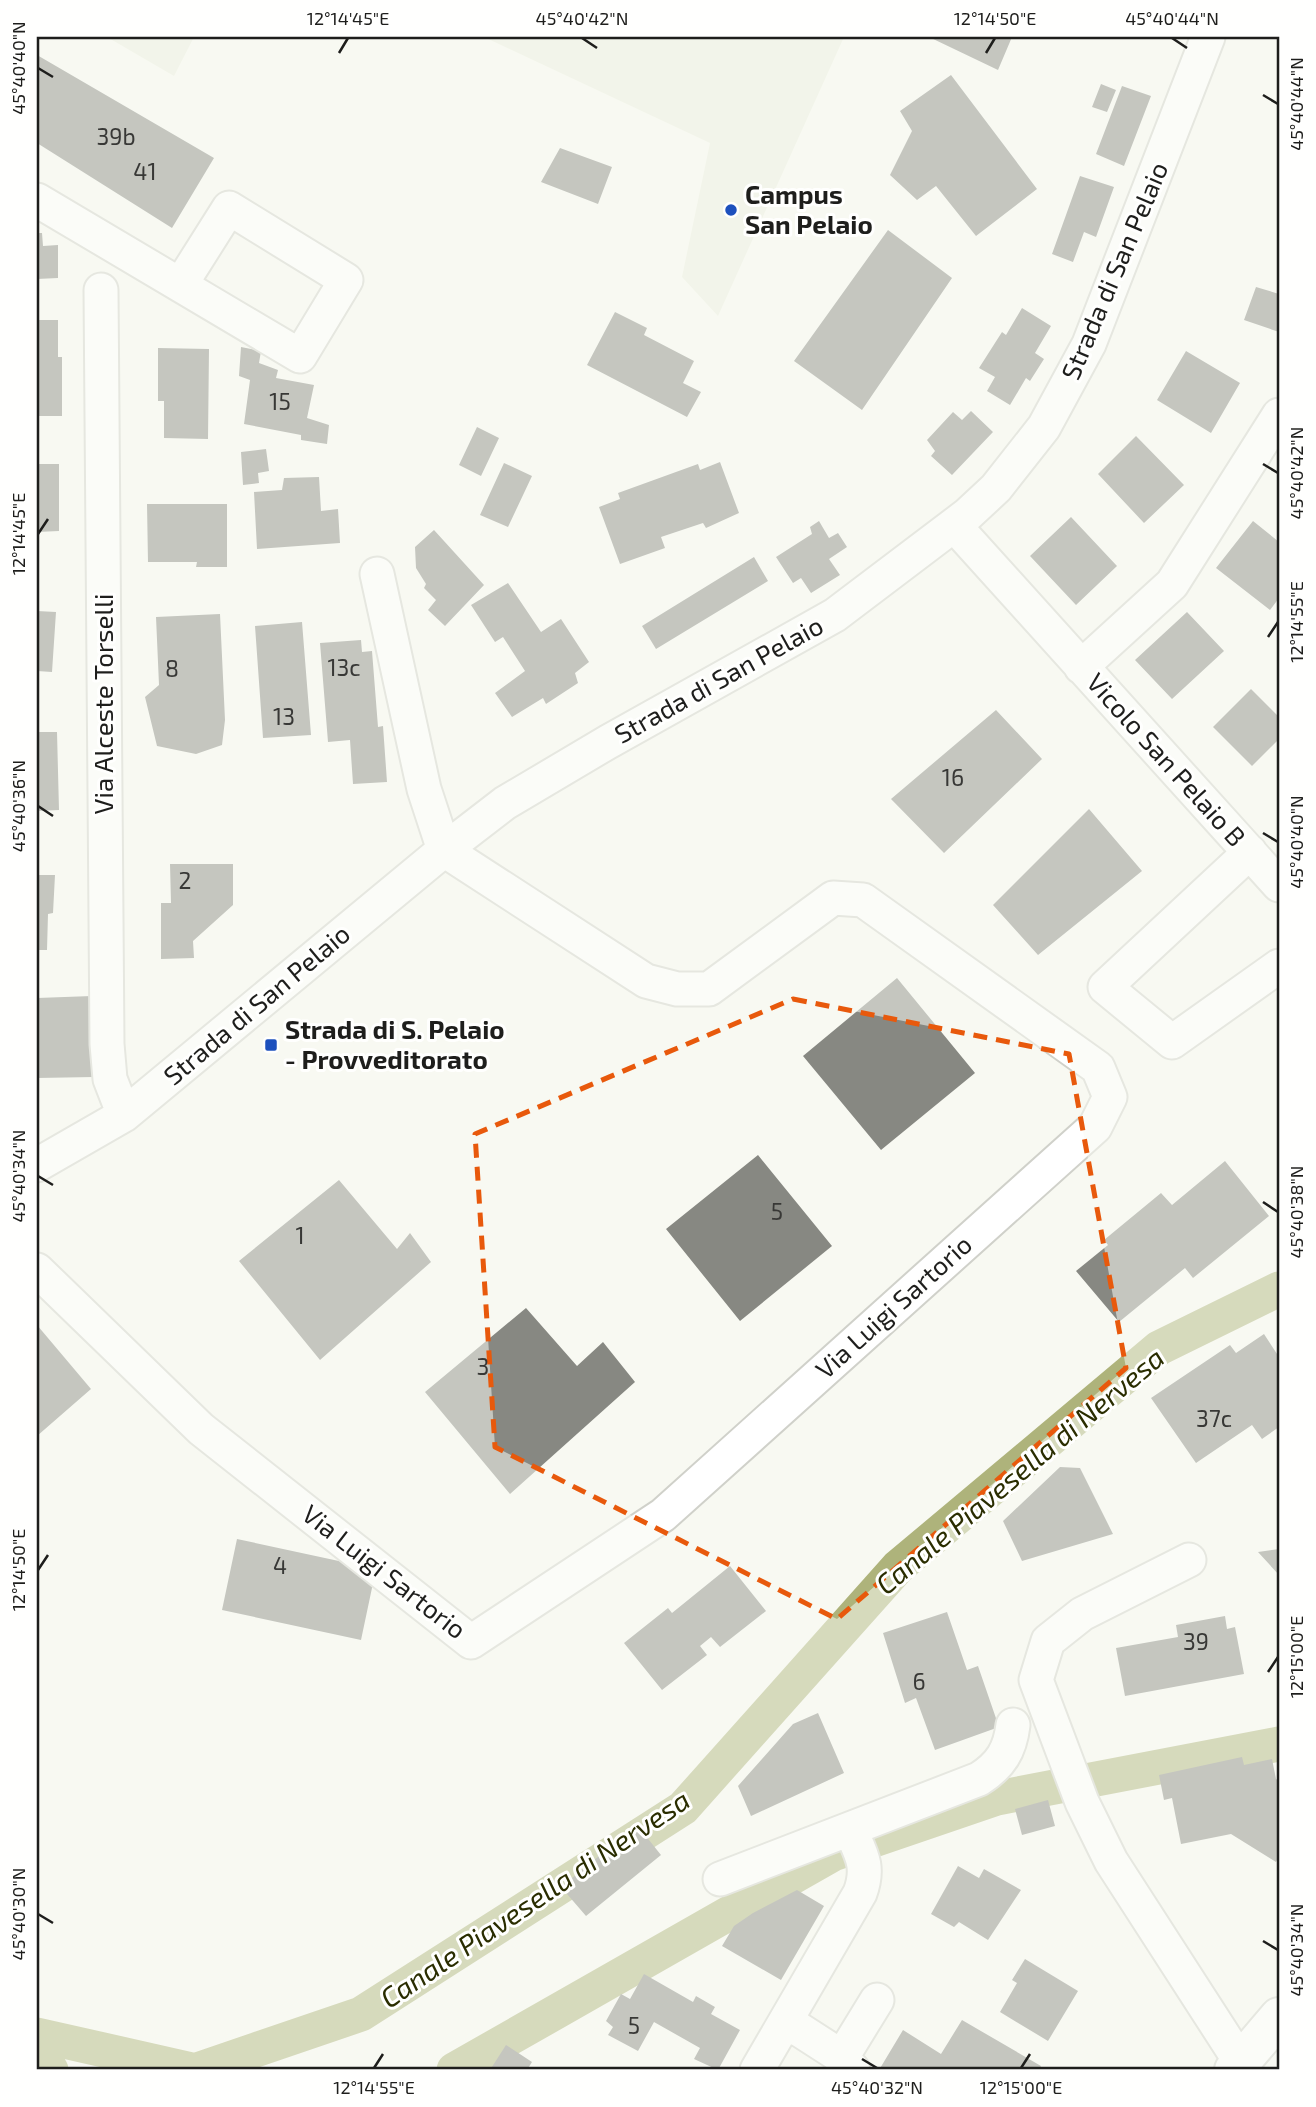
<svg xmlns="http://www.w3.org/2000/svg" width="1316" height="2107" viewBox="0 0 1316 2107" font-family="'Exo 2',sans-serif">
<rect width="100%" height="100%" fill="#f8f9f2"/>
<path fill="#eceedf" d="M107,37H194L174,76Z
M484,37H844L718,316L682,277L710,143Z"/>
<g fill="none" stroke-linecap="round" stroke-linejoin="round">
<path stroke="#aeb37b" stroke-width="35" d="M37,2035L192,2070
M37,2059L51,2070
M197,2070L361,2014L683,1808L898,1567L1159,1348L1279,1289
M454,2070L833,1854L997,1798L1279,1744"/>
</g>
<path fill="#878882" d="M929,37H1012L998,70Z
M37,55L214,158L172,228L37,143Z
M951,75L1037,189L976,236L936,186L917,200L890,175L912,131L900,111Z
M1101,84L1116,90L1107,112L1092,107Z
M1122,86L1151,96L1124,166L1096,154Z
M560,148L612,167L598,204L541,182Z
M1080,176L1114,187L1096,237L1084,232L1073,262L1052,254Z
M888,230L952,278L862,410L794,361Z
M37,233H42L43,246L58,245V278L37,279Z
M1256,287L1279,294V332L1244,320Z
M1022,308L1051,326L1035,353L1044,359L1030,381L1026,378L1010,405L987,391L995,377L979,368L1002,332L1006,335Z
M615,312L647,328L644,335L694,361L683,383L701,392L687,417L587,365Z
M37,320H58V357H62V416H37Z
M241,347L261,351L259,363L278,370L276,378L314,385L307,418L329,425L327,444L301,440V435L244,424L250,380L239,376Z
M158,348L209,349L208,439L164,438V401H158Z
M1186,351L1240,383L1211,433L1157,400Z
M971,411L993,432L952,475L931,456L935,451L927,440L953,412L962,420Z
M477,427L499,438L481,476L459,465Z
M1136,436L1184,485L1144,523L1098,474Z
M266,449L269,471L258,473L259,483L243,485L241,452Z
M720,462L739,513L706,528L703,523L661,537L665,548L620,564L599,507L620,499L618,493L698,464L700,470Z
M504,463L532,476L508,527L480,515Z
M37,464H59V531L37,532Z
M319,477L321,511L338,509L340,543L257,549L254,492L282,490L284,478Z
M147,504H227V567H196L197,562H148Z
M1071,517L1117,566L1076,605L1030,556Z
M819,521L829,538L838,533L847,547L829,559L840,575L811,593L801,578L793,583L776,557L812,534L810,527Z
M1253,521L1279,542V598L1270,610L1216,568Z
M434,530L484,585L445,626L428,610L436,600L424,588L426,584L416,568L415,547Z
M754,557L768,581L656,649L642,626Z
M508,583L541,632L561,619L589,662L575,673L578,683L546,704L543,698L512,717L495,693L525,671L503,637L495,642L471,605Z
M37,611L56,612L52,672L37,671Z
M1187,612L1224,651L1172,699L1135,660Z
M220,614L225,720L222,745L196,754L157,746L145,697L159,685L156,617Z
M302,622L311,735L263,738L255,626Z
M361,640L362,652L372,651L378,727L383,726L387,782L353,784L350,740L328,742L320,643Z
M1251,689L1279,717V739L1252,766L1213,727Z
M996,710L1042,759L944,853L891,799Z
M37,732H57L59,810L37,811Z
M1089,809L1142,871L1038,955L993,905Z
M170,864H233V905L193,941L194,958L161,959V903H171Z
M37,875H55L53,913L48,914L47,950H37Z
M897,978L975,1073L881,1150L803,1056Z
M92,996L94,1077L37,1078V998Z
M758,1155L832,1246L740,1321L666,1229Z
M1225,1161L1269,1216L1193,1278L1185,1268L1119,1322L1076,1271L1108,1245L1104,1240L1161,1193L1172,1205Z
M339,1180L397,1249L410,1233L431,1262L320,1360L239,1261Z
M526,1308L577,1366L603,1342L635,1382L510,1494L425,1392Z
M37,1325L91,1389L37,1436Z
M1264,1334L1279,1357V1427L1262,1439L1252,1425L1196,1463L1151,1398L1230,1345L1236,1353Z
M1060,1467L1080,1468L1113,1534L1022,1561L1003,1521Z
M237,1539L376,1569L361,1640L222,1610Z
M1279,1549V1575L1258,1552Z
M730,1566L766,1611L720,1647L711,1637L700,1646L707,1655L662,1690L624,1643L668,1608L672,1613Z
M947,1612L967,1670L978,1666L999,1727L935,1750L916,1698L905,1703L883,1633Z
M1225,1616L1227,1629L1235,1627L1244,1674L1125,1696L1116,1648L1178,1637L1176,1625Z
M818,1713L844,1773L751,1816L738,1786L793,1724Z
M1242,1757L1244,1765L1272,1759L1276,1779L1279,1781V1856L1276,1862L1231,1834L1181,1844L1172,1798L1164,1800L1159,1775Z
M1048,1800L1055,1826L1022,1835L1015,1809Z
M637,1825L661,1855L586,1916L561,1887Z
M958,1866L979,1878L984,1869L1021,1890L988,1940L959,1922L954,1927L931,1914Z
M797,1890L824,1906L781,1980L722,1946L734,1926L753,1913Z
M1025,1959L1078,1991L1048,2041L1000,2012L1017,1983L1012,1980Z
M644,1974L693,2002L696,1996L715,2007L711,2014L740,2030L718,2070L694,2059L700,2048L654,2022L638,2051L608,2035L613,2027L606,2021L621,1994L630,1999Z
M962,2020L1041,2066L1039,2070H879L903,2030L941,2054Z
M506,2045L532,2062L527,2070H490Z"/>
<g fill="none" stroke-linecap="round" stroke-linejoin="round">
<defs>
<path id="minor" d="M37,200L300,356L346,280L229,208L181,284
M101,290L107,1044L110,1079L124,1115
M954,525L1279,885
M1081,667L1172,584L1279,415
M1250,852L1105,987L1172,1042L1279,966
M37,1165L124,1115L444,850L505,803L608,742L835,615L967,515L996,488L1044,427L1089,344L1208,37
M37,1270L201,1429L471,1642L663,1515L1095,1127L1110,1097L1098,1068L863,900L833,898L709,989H677L646,981L444,850L424,789L377,574
M1189,1560L1082,1614L1048,1641L1036,1680L1082,1802L1111,1861L1240,2061
M720,1879L979,1779C1001,1765 1010,1750 1013,1725
M786,2021L842,2057L853,2070
M842,2057L877,2000
M757,2070L860,1893C870,1866 861,1854 850,1829"/>
<path id="major" d="M1234,2070L1279,2017"/>
</defs>
<use href="#minor" stroke="#d0d1ca" stroke-width="37"/>
<use href="#major" stroke="#d0d1ca" stroke-width="42"/>
<use href="#minor" stroke="#fff" stroke-width="33"/>
<use href="#major" stroke="#fff" stroke-width="38"/>
</g>
<path d="M0 0H1316V2107H0ZM793,999L1069,1054L1126,1368L837,1619L495,1447L475,1134Z" fill="#f8f9f2" fill-opacity=".55" fill-rule="evenodd"/>
<path fill="none" stroke="#e8590c" stroke-width="5" stroke-dasharray="14 9" stroke-linejoin="round" d="M793,999L1069,1054L1126,1368L837,1619L495,1447L475,1134Z"/>
<path fill="none" stroke="#1e1e1c" stroke-width="2.5" d="M582,38L597,48M1172,38L1187,48M339,53L348,38M986,53L995,38M38,68L53,77M1263,95L1278,104M1263,464L1278,473M38,534L48,519M1268,637L1278,622M38,806L53,816M1263,833L1278,842M38,1176L53,1185M1263,1202L1278,1212M38,1570L48,1555M1268,1672L1278,1657M38,1914L53,1923M1263,1941L1278,1950M862,2059L877,2068M374,2068L383,2054M1021,2068L1030,2054"/>
<g fill="#1d50bd" stroke="#fffffe" stroke-width="2.5">
<circle cx="731" cy="210" r="7"/>
<rect x="264" y="1038" width="14" height="14" rx="3.5"/>
</g>
<g text-anchor="middle" stroke-width="6" stroke-linejoin="round" paint-order="stroke">
<g font-size="23" fill="#383836">
<text x="116" y="145">39b</text>
<text x="145" y="180">41</text>
<text x="280" y="410">15</text>
<text x="344" y="676">13c</text>
<text x="172" y="677">8</text>
<text x="284" y="725">13</text>
<text x="953" y="786">16</text>
<text x="185" y="889">2</text>
<text x="777" y="1220">5</text>
<text x="300" y="1244">1</text>
<text x="483" y="1375">3</text>
<text x="1214" y="1427">37c</text>
<text x="280" y="1574">4</text>
<text x="1196" y="1650">39</text>
<text x="919" y="1690">6</text>
<text x="634" y="2034">5</text>
</g>
<g font-size="26" font-weight="bold" fill="#1e1e1c" stroke="#fffffe" text-anchor="start">
<text x="745" y="204">Campus<tspan x="745" dy="30">San Pelaio</tspan></text>
<text x="285" y="1039">Strada di S. Pelaio<tspan x="285" dy="30">- Provveditorato</tspan></text>
</g>
<g font-size="26" fill="#1e1e1c" stroke="#fffffe">
<text transform="translate(1115 271) rotate(-67)" y="9">Strada di San Pelaio</text>
<text transform="translate(719 680) rotate(-29)" y="9">Strada di San Pelaio</text>
<text transform="translate(104 704) rotate(-90)" y="9">Via Alceste Torselli</text>
<text transform="translate(1166 760) rotate(48)" y="9">Vicolo San Pelaio B</text>
<text transform="translate(257 1005) rotate(-40)" y="9">Strada di San Pelaio</text>
<text transform="translate(894 1307) rotate(-42)" y="9">Via Luigi Sartorio</text>
<text transform="translate(384 1572) rotate(38)" y="9">Via Luigi Sartorio</text>
</g>
<g font-size="28" font-style="italic" fill="#2a2d00" stroke="#fffffe">
<text transform="translate(1020 1471) rotate(-40)" y="10">Canale Piavesella di Nervesa</text>
<text transform="translate(535 1899) rotate(-34)" y="10">Canale Piavesella di Nervesa</text>
</g>
</g>
<rect width="1316" height="2107" fill="none" stroke="#fffffe" stroke-width="77"/>
<rect x="38" y="38" width="1240" height="2030" fill="none" stroke="#1e1e1c" stroke-width="2.5"/>
<g font-size="18" text-anchor="middle" fill="#1e1e1c">
<text x="348" y="25">12°14'45"E</text>
<text x="582" y="25">45°40'42"N</text>
<text x="995" y="25">12°14'50"E</text>
<text x="1172" y="25">45°40'44"N</text>
<text transform="translate(19 68) rotate(-90)" y="6">45°40'40"N</text>
<text transform="translate(1297 104) rotate(-90)" y="6">45°40'44"N</text>
<text transform="translate(1297 473) rotate(-90)" y="6">45°40'42"N</text>
<text transform="translate(19 534) rotate(-90)" y="6">12°14'45"E</text>
<text transform="translate(1297 622) rotate(-90)" y="6">12°14'55"E</text>
<text transform="translate(19 806) rotate(-90)" y="6">45°40'36"N</text>
<text transform="translate(1297 842) rotate(-90)" y="6">45°40'40"N</text>
<text transform="translate(19 1176) rotate(-90)" y="6">45°40'34"N</text>
<text transform="translate(1297 1212) rotate(-90)" y="6">45°40'38"N</text>
<text transform="translate(19 1570) rotate(-90)" y="6">12°14'50"E</text>
<text transform="translate(1297 1657) rotate(-90)" y="6">12°15'00"E</text>
<text transform="translate(19 1914) rotate(-90)" y="6">45°40'30"N</text>
<text transform="translate(1297 1950) rotate(-90)" y="6">45°40'34"N</text>
<text x="374" y="2094">12°14'55"E</text>
<text x="877" y="2094">45°40'32"N</text>
<text x="1021" y="2094">12°15'00"E</text>
</g>
</svg>
